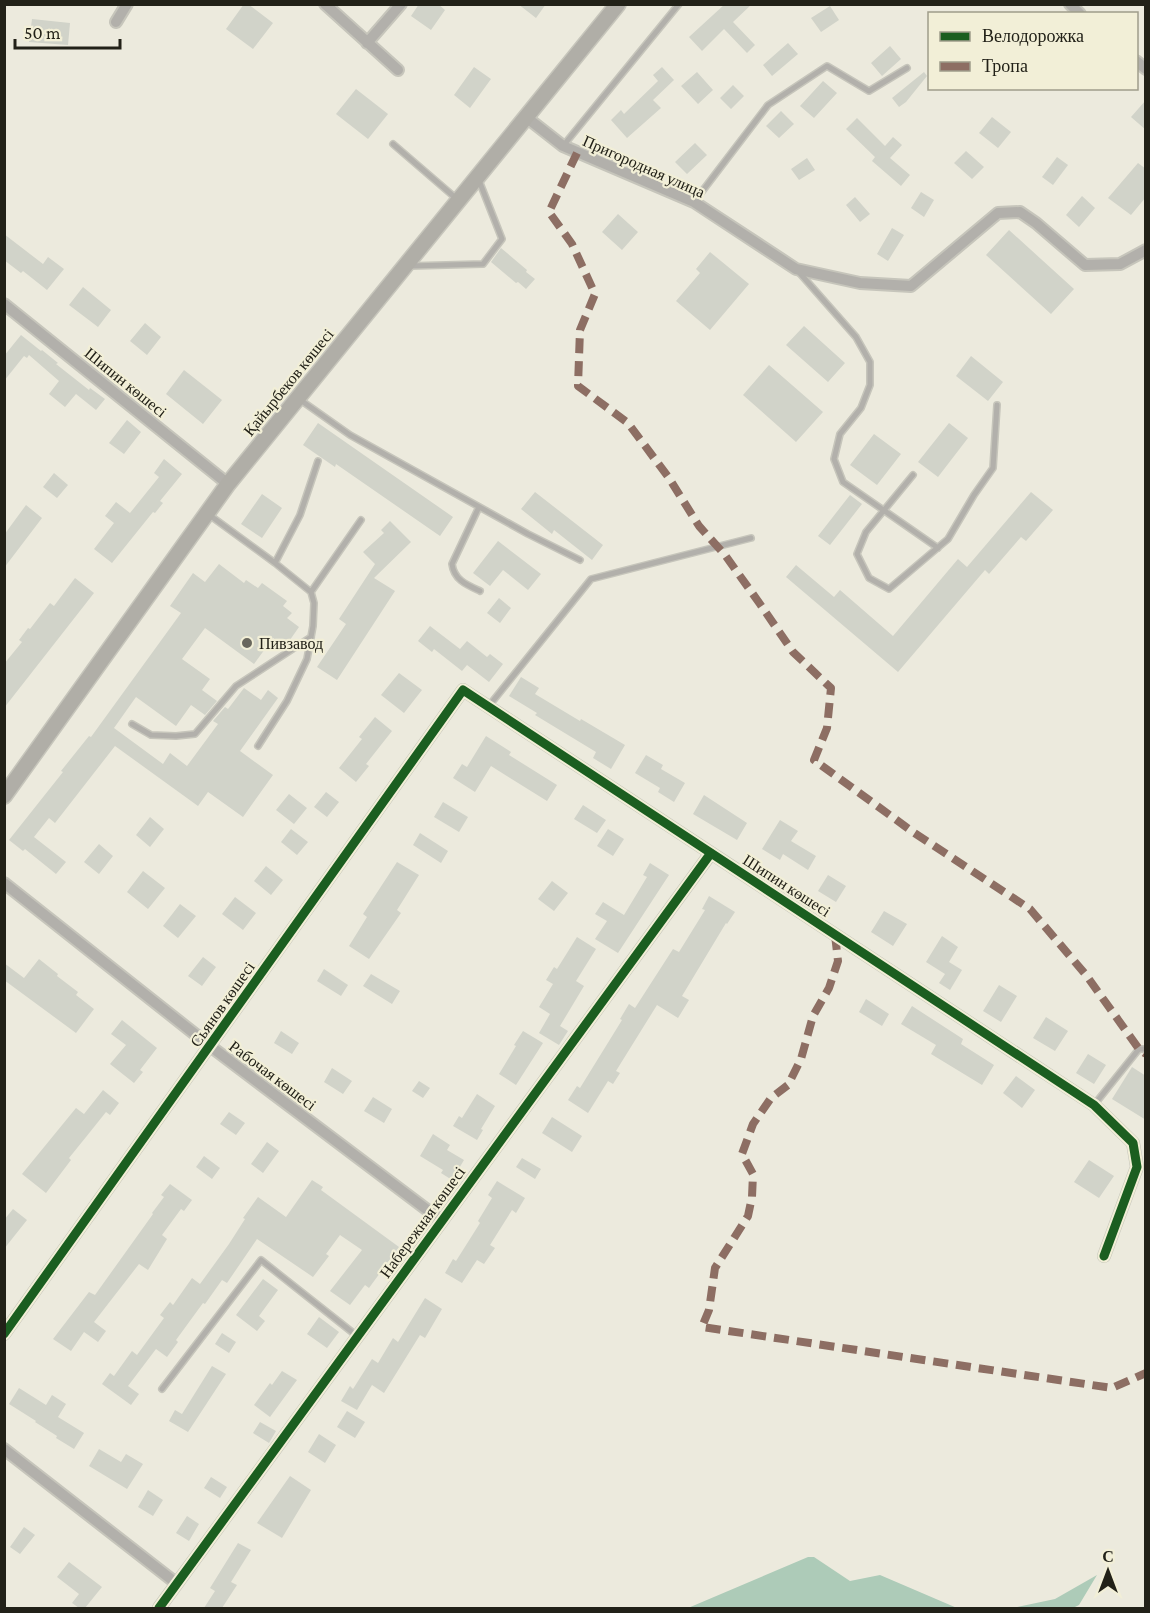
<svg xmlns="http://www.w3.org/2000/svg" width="1150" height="1613" viewBox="0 0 1150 1613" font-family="'Crimson Pro',serif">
<rect width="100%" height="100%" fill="#eceadd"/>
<path fill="#adcbb8" d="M808,1557H814L850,1581L880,1575L957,1608H688Z
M1097,1575L1079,1605L1073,1608H1012L1055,1599Z"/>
<path fill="#d1d3c9" d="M244,4H248L273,23L253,49L226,29Z
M419,4H438L445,10L431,30L411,16Z
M518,4H546L536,18Z
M725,4H752L733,22L755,45L747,53L724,29L702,51L689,37Z
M830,6L839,20L821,32L811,18Z
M32,19L70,23L68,45L29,42Z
M788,43L798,54L772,76L763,65Z
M890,46L901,59L882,76L871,63Z
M474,67L491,79L470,108L454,95Z
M662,67L674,80L653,100L661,108L627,138L611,120L621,110L624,114L658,81L653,75Z
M697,72L713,90L698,104L681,86Z
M924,72L927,76L906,102L899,107L892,98Z
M823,81L837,93L814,118L800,106Z
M733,85L744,96L731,109L720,98Z
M356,89L388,114L368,139L336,114Z
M1146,100V130L1131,117Z
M781,111L794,124L779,138L766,126Z
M992,117L1011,132L998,148L979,133Z
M857,118L885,146L893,137L902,145L890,158L910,175L901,186L872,161L875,157L846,129Z
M695,143L707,155L687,174L675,162Z
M966,151L984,167L972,179L954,163Z
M1057,157L1068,165L1053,185L1042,177Z
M807,158L815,170L799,180L791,169Z
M1138,163L1146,169V197L1131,215L1108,198Z
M921,192L934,200L924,217L911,208Z
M1082,196L1095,208L1079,227L1066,215Z
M855,197L870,214L860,222L846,205Z
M618,214L638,232L622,250L602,232Z
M892,228L904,235L888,261L877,254Z
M1009,230L1074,289L1051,314L986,255Z
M4,234L43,264L48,257L64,269L47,290L23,271L21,273L4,260Z
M501,248L527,270L526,272L535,279L526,289L518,282L516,283L491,262Z
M710,252L749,284L710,330L676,301L700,273L696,269Z
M83,287L111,310L98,327L69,305Z
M145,323L161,337L147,355L130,341Z
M804,326L845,363L828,382L786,345Z
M21,335L41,351L42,350L58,363L56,364L89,390L90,388L105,399L96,410L76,394L65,407L49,394L59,381L29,355L27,358L24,356L4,381V356Z
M971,356L1003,382L988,401L956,376Z
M769,365L823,412L796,442L743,395Z
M184,370L222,400L203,424L166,394Z
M127,420L141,432L124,454L109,443Z
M318,423L453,517L440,536L336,464L335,467L303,445Z
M949,423L968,438L938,477L918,462Z
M874,434L901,454L877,485L850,465Z
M164,459L182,474L160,501L163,503L155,513L153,512L112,563L94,549L114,523L105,516L116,502L130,513L159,477L154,473Z
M54,473L68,485L57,498L43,487Z
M535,492L603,545L592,560L554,530L552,534L521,509Z
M1031,492L1053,510L1026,541L1021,537L989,574L985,570L898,672L786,577L796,565L834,597L840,590L893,636L958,559L967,567Z
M262,494L282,508L262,538L241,524Z
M850,495L862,504L830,545L818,536Z
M26,505L42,518L4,568V535Z
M390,521L411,542L374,578L395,591L337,680L317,667L346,624L339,619L375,564L363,552L384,533L381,530Z
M498,541L541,574L528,590L503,570L490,586L473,573Z
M219,564L244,583L246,580L258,588L262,583L287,601L283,606L292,613L287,618L299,627L285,647L273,638L254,664L205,628L182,659L210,679L202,690L217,701L205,715L191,705L176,726L136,697L114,728L163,764L170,753L187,766L218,724L213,721L225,707L228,709L244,688L261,700L268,690L278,698L240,751L273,775L243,817L208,792L198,806L115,746L55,823L49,818L34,837L66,862L56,874L25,849L23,851L9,840L63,772L61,771L89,736L91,737L181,613L170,606L193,573L205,582Z
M75,578L94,593L4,708V664L22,642L19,640L28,628L30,629L50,603L54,606Z
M499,598L511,608L500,623L487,613Z
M430,626L460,649L467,641L487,657L490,654L503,664L489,682L467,665L462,671L434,649L432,652L418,641Z
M399,673L422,690L404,713L381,695Z
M521,677L539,688L535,694L580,721L581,719L625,745L611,769L593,758L596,752L535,715L537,713L509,696Z
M375,717L392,731L366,764L369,766L356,782L339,768L362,739L359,737Z
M486,736L511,752L509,755L557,785L547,801L491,766L475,792L453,778L462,764L467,767Z
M646,755L663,765L661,769L685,783L674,802L658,792L660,788L635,773Z
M326,792L339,802L327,817L314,807Z
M289,794L307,808L294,824L276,810Z
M704,795L747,823L737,840L693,814Z
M443,802L468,817L459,832L434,817Z
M583,805L606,820L597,833L574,819Z
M150,817L164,829L150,847L136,835Z
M780,820L798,831L791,841L816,856L808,870L783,854L780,860L762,849Z
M291,829L308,842L297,855L281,842Z
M608,829L624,839L613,856L597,846Z
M420,833L448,851L441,863L413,845Z
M99,844L113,856L99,874L84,862Z
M397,862L419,875L397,910L401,913L369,959L349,946L367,917L363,914Z
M650,863L669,875L618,953L595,939L607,921L595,914L603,902L624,915L647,877L643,875Z
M266,866L283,880L271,895L254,881Z
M143,871L165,888L148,909L127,892Z
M828,875L846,886L836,902L818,891Z
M552,881L568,893L554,911L538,899Z
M709,896L735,912L727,924L726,923L682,996L689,1000L678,1018L657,1005L616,1071L620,1073L613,1084L608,1081L588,1113L568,1100L577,1086L580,1088L622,1020L620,1019L629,1004L635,1008L673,949L679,952L705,910L702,909Z
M235,897L256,913L243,930L222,914Z
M180,904L196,916L178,938L163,926Z
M884,911L907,924L893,946L871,932Z
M942,936L958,947L949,962L962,970L950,990L939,983L945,974L926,962Z
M577,937L596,949L576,981L584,986L560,1026L568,1031L559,1045L539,1033L550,1014L539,1007L553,984L546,980L554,967L557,969Z
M203,957L216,967L202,986L188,976Z
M39,959L58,974L57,976L78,992L76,995L94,1009L76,1033L4,980V963L24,978Z
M324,969L348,985L341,996L317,981Z
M371,974L400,991L392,1004L363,986Z
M999,985L1017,996L1001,1022L983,1011Z
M866,999L889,1014L882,1026L859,1012Z
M912,1006L963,1039L961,1044L994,1065L982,1085L931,1054L936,1045L901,1024Z
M1046,1017L1068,1031L1055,1051L1033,1038Z
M122,1020L157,1048L140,1070L143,1072L134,1083L110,1064L126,1045L111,1034Z
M281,1031L299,1043L292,1054L274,1043Z
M523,1031L543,1043L516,1085L499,1074L516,1046L514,1045Z
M1088,1054L1106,1065L1094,1084L1076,1073Z
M1132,1067L1146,1076V1120L1112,1099Z
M332,1068L352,1081L343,1094L324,1082Z
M1016,1076L1035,1090L1022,1108L1003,1093Z
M419,1081L430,1088L423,1098L412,1091Z
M103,1090L119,1103L110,1115L106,1112L86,1137L69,1158L71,1160L46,1193L22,1174L76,1108L84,1114Z
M477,1094L495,1106L481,1129L483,1130L477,1140L453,1126L459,1116L462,1118Z
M373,1097L392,1109L384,1123L364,1111Z
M229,1112L245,1123L236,1135L220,1124Z
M552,1117L582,1136L572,1152L542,1133Z
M433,1134L450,1145L447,1150L464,1160L452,1180L441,1173L443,1170L420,1156Z
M267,1142L279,1151L263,1173L251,1164Z
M204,1156L220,1168L212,1179L196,1167Z
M522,1158L541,1169L535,1179L516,1167Z
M1089,1160L1114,1176L1099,1198L1074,1182Z
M312,1180L323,1187L321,1190L399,1247L369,1288L365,1285L350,1305L330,1291L362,1250L340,1235L326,1254L329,1256L313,1277L257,1239L227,1283L222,1280L205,1304L203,1303L176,1340L178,1342L167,1357L156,1349L128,1386L139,1394L131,1405L102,1384L110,1373L114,1376L132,1351L137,1355L164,1318L160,1315L170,1302L173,1305L192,1278L200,1284L229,1244L245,1219L243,1218L258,1197L286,1217Z
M497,1181L525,1198L516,1213L512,1210L490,1245L495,1248L484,1264L477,1260L462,1283L445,1273L453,1259L456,1261L480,1223L478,1221L492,1198L488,1195Z
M170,1184L192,1200L184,1211L181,1209L162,1235L167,1239L148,1270L139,1264L94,1322L106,1331L98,1342L84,1332L71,1351L53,1339L89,1292L95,1295L153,1214L152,1213L164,1197L161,1195Z
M13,1209L27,1220L4,1249V1220Z
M263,1279L278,1290L259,1316L265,1321L257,1331L236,1315Z
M425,1298L442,1309L425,1338L420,1335L384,1393L372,1385L357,1410L341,1401L350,1386L353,1389L372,1359L378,1363L393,1338L398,1342Z
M319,1317L339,1332L327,1348L307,1334Z
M222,1333L236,1342L229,1353L215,1344Z
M212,1366L226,1374L188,1432L169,1421L175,1410L182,1414Z
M282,1371L297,1380L270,1417L254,1405L270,1383L272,1385Z
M19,1388L46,1405L52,1395L66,1404L58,1417L84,1433L74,1449L56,1438L57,1436L35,1422L36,1421L9,1404Z
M347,1411L365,1422L355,1438L337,1427Z
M260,1422L276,1431L269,1443L253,1433Z
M319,1434L336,1445L325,1463L308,1452Z
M99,1449L121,1462L126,1454L143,1464L127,1489L89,1466Z
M290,1476L311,1490L282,1538L257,1523Z
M211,1477L227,1487L220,1498L204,1488Z
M148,1490L163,1500L153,1516L138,1507Z
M187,1516L199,1524L189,1541L176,1533Z
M24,1527L35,1535L20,1554L10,1547Z
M238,1543L251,1550L231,1582L237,1585L222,1608H204L215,1591L210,1588Z
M69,1562L102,1587L85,1608H79L72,1603L79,1594L57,1577Z"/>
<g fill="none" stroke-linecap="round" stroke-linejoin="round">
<defs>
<path id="service" d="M393,144L458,200
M563,146L679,4
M694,202L768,105L827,66L869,91L907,68
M410,266L483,264L502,239L478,178
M797,270L856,337L870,362V385L861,408L840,434L834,459L843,482L938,548
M299,399L350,435L528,534L580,560
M913,475L866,532L857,554L869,578L889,589L948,539L974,495L993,468L997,405
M479,507L452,564C454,580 467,585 480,591
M208,514L275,563L311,592L314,603L313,626L307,659L287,701L258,746
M275,563L300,515L318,461
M311,592L361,520
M488,707L591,579L751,538
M132,724L151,735L176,736L195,734L236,686L311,637
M1094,1105L1139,1049H1146
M162,1389L261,1260L357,1336"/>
<path id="minor" d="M325,4L398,70
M1070,4L1080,14
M116,22L127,4
M367,43L401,4
M1136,61L1146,69
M526,117L563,146L694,202L796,269L860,283L911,286L998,213L1020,212L1036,223L1085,265L1120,264L1146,250
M4,304L228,484
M4,883L210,1046L442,1221
M4,1334L463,690L1094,1105L1133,1143L1137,1167L1104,1256
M4,1449L176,1583
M159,1608L711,853"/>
<path id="secondary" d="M4,796L228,484L618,4"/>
</defs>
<use href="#service" stroke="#c6c5bb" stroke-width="8"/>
<use href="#minor" stroke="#c6c5bb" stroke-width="14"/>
<use href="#secondary" stroke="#c6c5bb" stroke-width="18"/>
<use href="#service" stroke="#b2b0ab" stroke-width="5"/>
<use href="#minor" stroke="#b2b0ab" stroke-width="10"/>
<use href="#secondary" stroke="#b0aea7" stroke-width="15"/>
<path stroke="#8d6e63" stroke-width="8" stroke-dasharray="15 8" stroke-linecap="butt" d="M577,153L549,212L572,244L595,294L580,330L578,386L628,423L669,478L699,526L725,555L760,604L793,652L831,688L827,728L814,760L913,832L1030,909L1086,975L1139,1049L1146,1054
M835,935L838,961L829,988L813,1016L801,1059L788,1085L771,1098L753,1124L742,1154L753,1174L752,1197L748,1216L715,1268L709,1310L702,1327L1112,1388L1146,1373"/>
<defs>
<path id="cycleway" d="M4,1334L463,690L1094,1105L1133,1143L1137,1167L1104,1256
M159,1608L711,853"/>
</defs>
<use href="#cycleway" stroke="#f2efd7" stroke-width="13"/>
<use href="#cycleway" stroke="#1b5e20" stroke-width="9"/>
</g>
<circle fill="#69675d" stroke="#f2efd7" stroke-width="2" cx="247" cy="643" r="6"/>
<g text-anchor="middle" stroke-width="4.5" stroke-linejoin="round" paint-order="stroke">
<g font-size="16" fill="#222118" stroke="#f2efd7">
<text transform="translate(644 166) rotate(24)" y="6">Пригородная улица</text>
<text transform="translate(126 382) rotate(39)" y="6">Шипин көшесі</text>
<text transform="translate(288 382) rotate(-51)" y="6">Қайырбеков көшесі</text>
<text transform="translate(787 885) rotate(33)" y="6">Шипин көшесі</text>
<text transform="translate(222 1004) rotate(-55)" y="6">Сьянов көшесі</text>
<text transform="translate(273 1075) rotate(37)" y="6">Рабочая көшесі</text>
<text transform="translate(422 1222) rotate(-54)" y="6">Набережная көшесі</text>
</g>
<g font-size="16" fill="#222118" stroke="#f2efd7" text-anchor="start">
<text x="259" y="649">Пивзавод</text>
</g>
</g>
<rect width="1150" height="1613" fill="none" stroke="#222118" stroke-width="12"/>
<rect x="928" y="12" width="210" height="78" fill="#f2efd7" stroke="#9f9d8b" stroke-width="1.5"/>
<rect x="940" y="32" width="30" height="9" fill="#1b5e20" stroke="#9f9d8b" stroke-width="1.5"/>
<text x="982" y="42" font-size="18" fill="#222118">Велодорожка</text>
<rect x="940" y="62" width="30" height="9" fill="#8d6e63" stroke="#9f9d8b" stroke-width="1.5"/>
<text x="982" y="72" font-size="18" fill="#222118">Тропа</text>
<g transform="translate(1108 1571)" stroke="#f2efd7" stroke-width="4.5" paint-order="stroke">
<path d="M0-4.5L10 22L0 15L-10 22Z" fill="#222118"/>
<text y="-9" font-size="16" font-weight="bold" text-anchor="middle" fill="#222118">С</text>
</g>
<path d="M15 39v9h105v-9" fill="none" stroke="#222118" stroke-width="3"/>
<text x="24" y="39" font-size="18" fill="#222118" stroke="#f2efd7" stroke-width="4.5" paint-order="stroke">50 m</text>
</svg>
